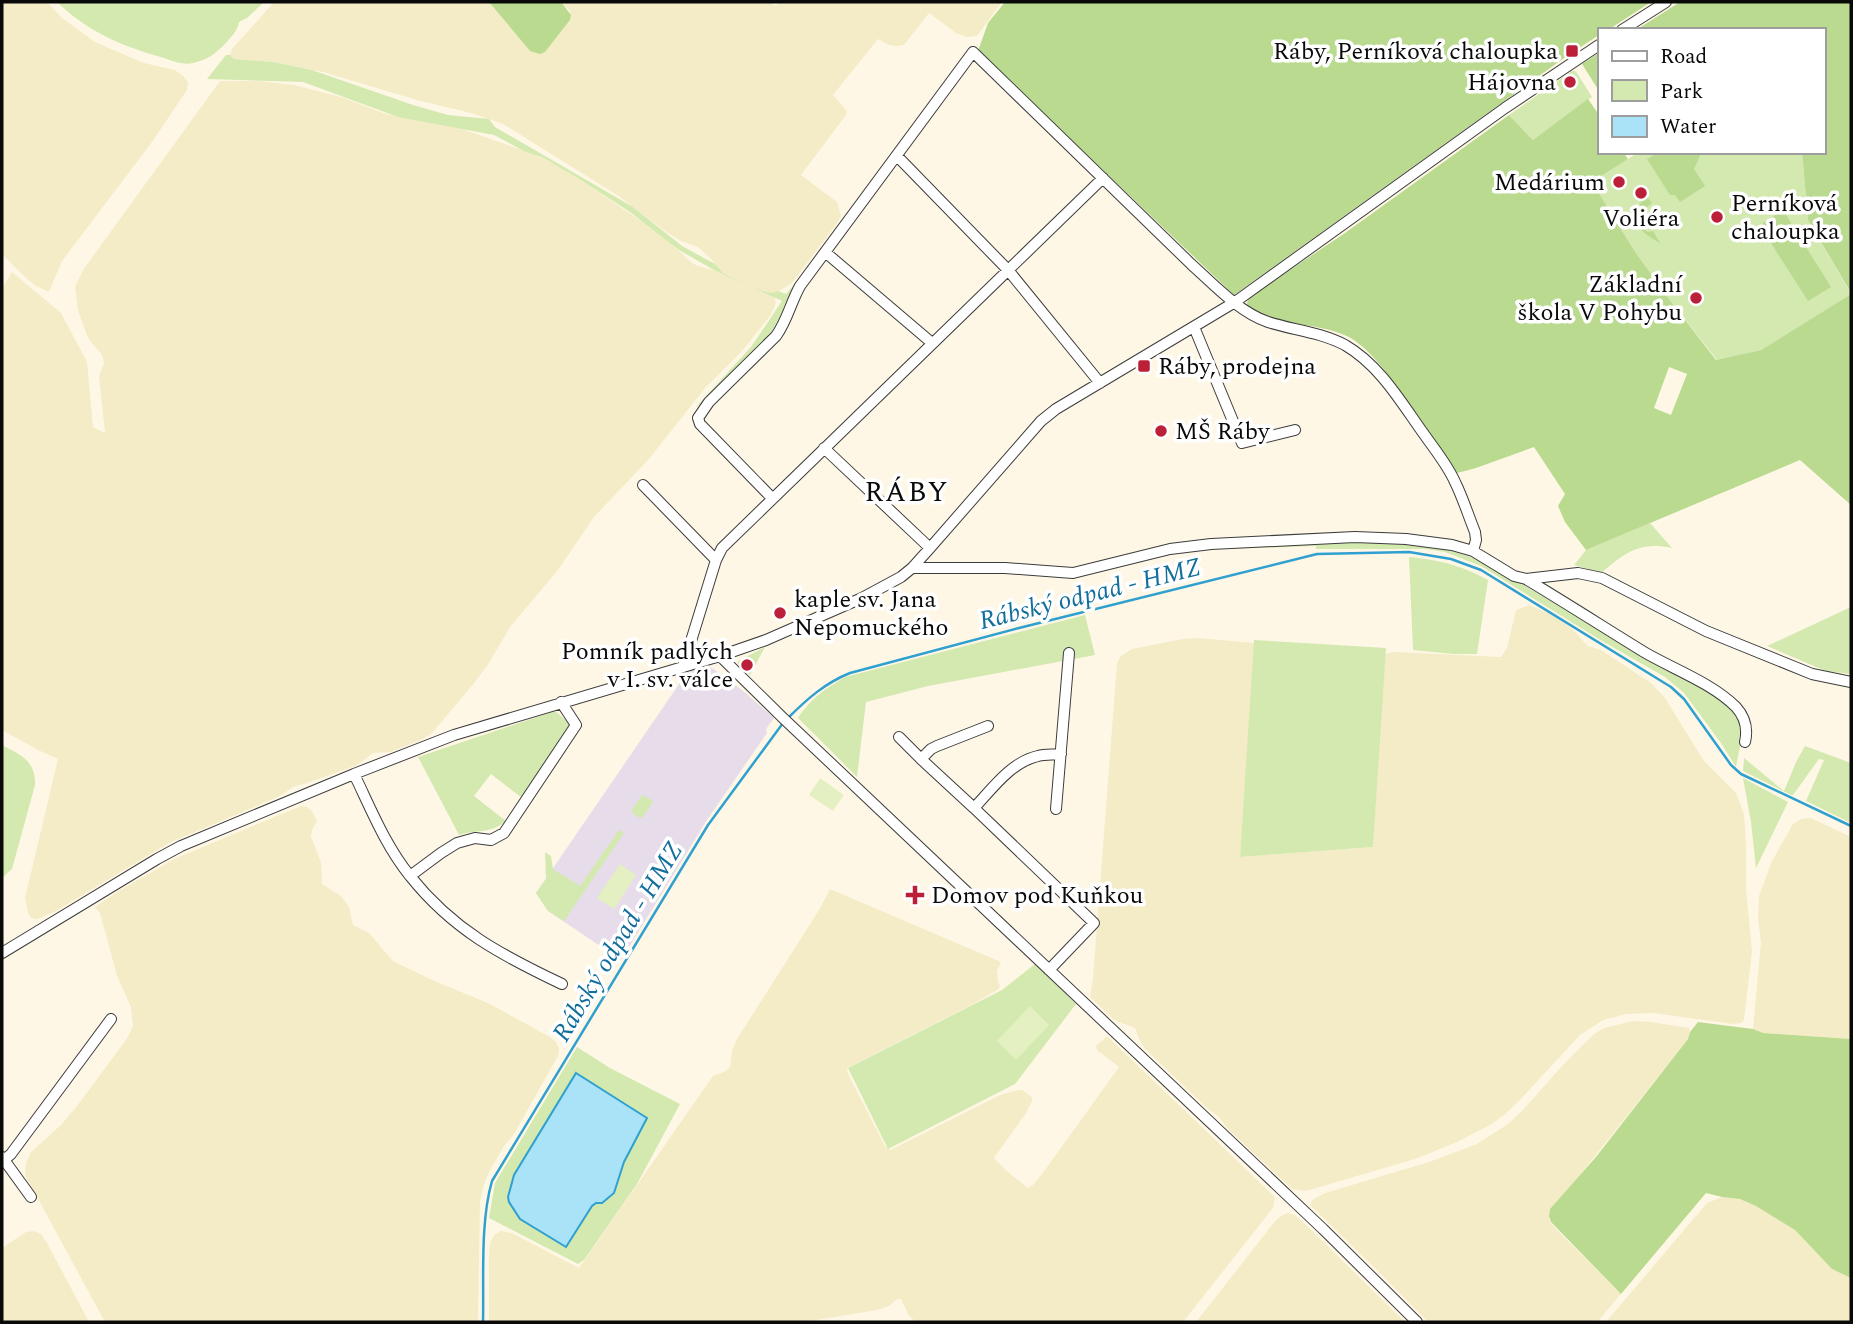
<svg xmlns="http://www.w3.org/2000/svg" width="1853" height="1324" viewBox="0 0 1853 1324" font-family="Spectral,serif">
<rect width="100%" height="100%" fill="#fff7e6"/>
<path fill="#e7dce9" d="M708,665L742,690L774,718L766,729L767,733L707,820L621,960L548,911L536,893L688,671Z"/>
<path fill="#f4ecc6" d="M2,2H47L62,18L95,42L144,63L175,70L183,76L188,82L187,90L152,142L62,261L49,292L36,286L26,278L2,254Z
M274,2H489L530,51L545,52L570,20V11L561,2H769L776,6L780,2H1002L977,36L967,37L956,33L929,13L904,45L896,46L889,45L878,39L833,95L847,111L846,115L801,175L837,202L841,216L835,226L792,283L774,294L767,293L774,297L776,303L770,316L743,350L705,388L649,459L594,517L558,570L510,627L489,663L475,682L432,733L421,740L390,752L373,753L364,760L355,766L310,782L293,787L280,796L169,843L56,911L37,919L31,918L28,912L25,898L58,759L38,750L2,730V288L12,272L61,313L87,362L93,427L105,433L99,376L104,363L102,355L88,338L78,311L75,287L83,270L220,81H259L294,85L341,97L386,114L459,128L542,157L576,177L662,235L692,263L698,266L721,272L711,259L698,247L681,241L665,231L617,195L503,124L471,113L417,100L323,72L274,62L234,59L230,55L232,49Z
M1529,605L1550,614L1571,628L1588,646L1601,650L1651,683L1665,698L1704,761L1736,793L1744,814L1746,844V889L1752,951L1744,1020L1741,1023L1733,1024L1653,1013L1626,1014L1603,1020L1580,1035L1519,1101L1504,1115L1490,1125L1457,1142L1415,1159L1306,1191L1292,1189L1266,1165L1227,1128L1218,1116L1208,1109L1145,1049L1140,1041L1135,1028L1114,1020L1090,997L1093,978L1117,663L1121,656L1132,649L1183,639L1198,638L1255,643L1240,857L1373,847L1384,656L1388,653L1396,652L1501,657L1507,648L1516,610Z
M301,806L307,807L312,811L317,821L312,830L311,837L321,862L322,884L341,896L349,907L353,925L369,933L393,961L430,979L490,1004L550,1037L556,1042L559,1049L558,1056L514,1134L504,1146L488,1174L483,1188L480,1202L478,1322H105L25,1175L26,1163L31,1152L61,1125L77,1106L126,1040L133,1026L131,1007L117,976L105,931L100,913L95,907L117,892L174,859Z
M1811,818L1851,837V1039L1763,1033L1753,1029L1761,942L1758,918L1759,896L1772,861L1793,824L1801,819Z
M830,889L1001,962L997,971L998,982L1000,985L999,989L975,1003L847,1068L848,1074L885,1146L890,1150L1000,1095L1018,1090H1022L1032,1097V1101L1026,1113L994,1158L1008,1172L1028,1188L1033,1185L1045,1170L1119,1067L1097,1050L1096,1046L1106,1037H1108L1275,1197L1273,1208L1183,1322H916L909,1316L901,1299H897L889,1306L877,1310L804,1322H489V1256L490,1243L495,1234L501,1231L512,1233L579,1268L713,1076L726,1071L730,1067L732,1051L737,1039L819,910Z
M1633,1021L1651,1022L1689,1028L1690,1031L1688,1039L1572,1185L1550,1209L1549,1216L1550,1222L1556,1229L1621,1294L1597,1322H1428L1381,1274L1310,1205L1312,1200L1325,1193L1429,1162L1477,1144L1508,1124L1523,1110L1562,1066L1594,1034L1604,1028Z
M1722,1197L1740,1199L1756,1206L1786,1223L1795,1230L1832,1269L1851,1278V1322H1606L1707,1203Z
M1286,1213L1295,1215L1305,1224L1405,1322H1196L1277,1219Z
M33,1231L41,1234L47,1243L89,1322H2V1248L26,1232Z"/>
<path fill="#d3e9b0" fill-rule="evenodd" d="M57,2H264L247,18L239,22C237,32 231,37 225,44C214,55 208,59 193,63C183,66 170,60 161,57C121,46 87,31 57,2Z
M226,55H230L234,59L274,62L312,70L413,105L448,115L489,119L495,127L633,207L682,246L715,264L723,273L745,284L714,270L679,250L630,212L576,177L542,157L526,152L494,135L398,117L303,82L207,79Z
M1572,71H1575L1577,73L1592,97L1533,140L1509,115Z
M1639,152H1802L1808,220L1851,294L1761,350L1717,360L1663,291L1634,250L1592,182Z
M798,280L779,327L715,392L695,408L751,347L782,301L750,286C759,289 769,296 778,291L786,294Z
M1650,523L1672,548C1639,541 1625,553 1601,573L1574,565L1586,550Z
M1360,540L1435,546L1480,560L1718,696C1749,723 1743,729 1736,767L1721,743L1684,693L1665,677L1602,641L1481,566L1445,552L1425,549H1316V546L1220,549L1222,547Z
M1409,557C1440,560 1460,565 1488,580L1477,654H1454L1413,650Z
M1851,607V674L1826,671L1767,646Z
M1085,615L1095,655L928,686L866,702L857,777L798,718C810,699 826,688 845,677Z
M1254,640L1386,648L1373,847L1240,857Z
M765,647L750,675L738,664V661Z
M555,711L570,724L522,798L491,774L474,796L506,821C491,834 478,829 459,835L418,757Z
M2,745C21,755 36,761 35,785L12,869L2,878Z
M1805,746L1851,763V823L1806,801L1824,760L1819,759L1793,795H1791L1743,771L1744,758L1784,791L1797,760Z
M1743,778L1788,802L1756,868L1751,822Z
M642,795L650,799L653,802L642,818L637,817L631,811Z
M619,830L624,833L564,921L548,911L536,893L546,879L545,852L551,856L553,869L580,886Z
M1035,964L1076,1004L1015,1084L888,1149L848,1068L1002,990Z
M577,1047L610,1068L680,1104L637,1184L584,1260L578,1264L489,1218L495,1183ZM576,1073L633,1143L624,1162L614,1193L592,1206L566,1246L508,1197L514,1175Z"/>
<path fill="#b9da8f" fill-rule="evenodd" d="M489,2H561L571,15L570,20L545,52L540,54L530,51Z
M1005,2H1651L1608,30H1599V35L1567,56L1234,295L978,51L988,23Z
M1680,2H1851V293L1808,220L1802,152H1823V30H1636Z
M1599,53V91L1582,64Z
M1588,99L1599,115V152H1623L1628,159L1592,182L1634,250L1663,291L1716,360L1761,350L1851,294V505L1800,460L1586,550L1565,522L1558,506L1565,494L1534,447L1476,468L1457,473C1446,458 1435,444 1425,429C1407,402 1377,352 1349,337C1321,322 1267,326 1247,304L1248,298L1345,233L1509,115L1533,140ZM1669,367L1687,374L1671,415L1654,408Z
M1659,152H1697L1700,156L1694,169L1705,186L1680,202L1675,195H1670L1647,159Z
M1646,195L1652,203L1641,212L1643,226L1647,232L1653,231L1660,243C1636,230 1628,219 1646,195Z
M1783,210L1831,287L1808,301L1762,229L1763,223Z
M1698,1022L1753,1029L1763,1033L1851,1039V1278L1832,1269L1795,1230L1756,1206L1740,1199L1722,1197L1706,1193L1621,1294L1551,1222L1549,1216L1550,1209L1596,1157L1688,1039L1690,1032Z"/>
<path fill="#e5f0c2" d="M820,778L844,795L833,811L809,795Z
M620,864L636,875L614,909L597,898Z
M1030,1006L1049,1025L1016,1060L997,1041Z"/>
<path fill="#aae2f7" stroke="#2fa0cf" stroke-width="2" d="M576,1073L647,1118L624,1162L614,1193L602,1203H596L592,1206L566,1247L520,1219L509,1202L508,1197L514,1175Z"/>
<g fill="none" stroke-linecap="round" stroke-linejoin="round">
<path stroke="#2fa0cf" stroke-width="2.5" d="M788,718C807,699 825,683 850,673L1019,628L1317,554L1409,552L1451,559L1481,570L1671,687L1684,699L1731,765L1741,774L1851,826
M483,1322C484,1279 480,1222 492,1181L708,825L783,723"/>
<defs>
<path id="minor" d="M1622,30L1666,2
M897,156L1008,270L1100,383
M825,252L932,343
M1194,327L1242,443L1295,430
M824,448L930,548
M643,485L716,560
M772,498L700,424L698,418L709,402L776,336C787,321 791,302 800,286L973,52L1191,264C1212,283 1240,313 1268,322C1293,330 1320,332 1345,345C1381,366 1402,404 1426,437C1436,451 1448,466 1455,482C1463,498 1468,515 1475,532L1476,540L1473,551
M912,568H1005L1073,573L1170,549L1211,544L1355,537L1406,539L1452,545L1473,551L1514,576L1526,579C1566,603 1605,628 1644,652C1673,669 1712,683 1736,707C1745,717 1748,729 1745,742
M1526,579L1578,573L1602,578L1706,631L1812,674L1851,682
M720,656L783,718L1323,1229L1417,1322
M683,667L716,560L722,548L1103,178
M899,737L921,759
M354,774C371,809 385,845 410,876L441,853L457,843L475,838L491,840L504,833L576,725L561,702
M974,808L921,759L931,749L937,746L988,726
M1056,809L1069,653
M410,876C453,930 501,955 562,984
M2,953L157,859L181,846L354,774L454,735L720,656L766,640L862,598L901,577L912,568L930,548L1041,421L1056,409L1235,302L1505,108L1599,45
M1049,970L1094,923L974,808C992,789 1011,762 1038,756C1045,754 1054,755 1061,754
M2,1157L31,1197
M2,1162L11,1154L111,1019"/>
</defs>
<use href="#minor" stroke="#3c3c3c" stroke-width="12"/>
<use href="#minor" stroke="#fff" stroke-width="10"/>
</g>
<g fill="#bb2038" stroke="#fff" stroke-width="2.5">
<rect x="1565" y="44" width="14" height="14" rx="3.5"/>
<circle cx="1570" cy="82" r="7"/>
<circle cx="1619" cy="182" r="7"/>
<circle cx="1641" cy="193" r="7"/>
<circle cx="1717" cy="217" r="7"/>
<circle cx="1696" cy="298" r="7"/>
<rect x="1137" y="359" width="14" height="14" rx="3.5"/>
<circle cx="1161" cy="431" r="7"/>
<circle cx="780" cy="613" r="7"/>
<circle cx="747" cy="665" r="7"/>
<path d="M911.5 884.5h7v7h7v7h-7v7h-7v-7h-7v-7h7z"/>
</g>
<g text-anchor="middle" stroke-width="7" stroke-linejoin="round" paint-order="stroke">
<g font-size="24" fill="#090909" stroke="#fff" text-anchor="end">
<text x="1558" y="59">Ráby, Perníková chaloupka</text>
<text x="1556" y="90">Hájovna</text>
<text x="1605" y="190">Medárium</text>
<text x="1731" y="211" text-anchor="start">Perníková<tspan x="1731" dy="28">chaloupka</tspan></text>
<text x="1641" y="226" text-anchor="middle">Voliéra</text>
<text x="1682" y="292">Základní<tspan x="1682" dy="28">škola V Pohybu</tspan></text>
<text x="1158" y="374" text-anchor="start">Ráby, prodejna</text>
<text x="1175" y="439" text-anchor="start">MŠ Ráby</text>
<text x="794" y="607" text-anchor="start">kaple sv. Jana<tspan x="794" dy="28">Nepomuckého</tspan></text>
<text x="733" y="659">Pomník padlých<tspan x="733" dy="28">v I. sv. válce</tspan></text>
<text x="931" y="903" text-anchor="start">Domov pod Kuňkou</text>
</g>
<g font-size="26" font-style="italic" fill="#126e9c" stroke="#fff">
<text transform="translate(1090 593) rotate(-14)" y="9">Rábský odpad - HMZ</text>
<text transform="translate(617 941) rotate(-59)" y="9">Rábský odpad - HMZ</text>
</g>
<g font-size="28" letter-spacing="2" fill="#090909" stroke="#fff">
<text x="907" y="501">RÁBY</text>
</g>
</g>
<rect width="1853" height="1324" fill="none" stroke="#090909" stroke-width="7"/>
<rect x="1598" y="28" width="228" height="126" fill="#ffffff" stroke="#9d9d9d" stroke-width="2"/>
<rect x="1612" y="51" width="35" height="10" fill="#ffffff" stroke="#9d9d9d" stroke-width="2"/>
<text x="1660" y="63" font-size="21" fill="#090909">Road</text>
<rect x="1612" y="80" width="35" height="21" fill="#d3e9b0" stroke="#9d9d9d" stroke-width="2"/>
<text x="1660" y="98" font-size="21" fill="#090909">Park</text>
<rect x="1612" y="116" width="35" height="21" fill="#aae2f7" stroke="#9d9d9d" stroke-width="2"/>
<text x="1660" y="133" font-size="21" fill="#090909">Water</text>
</svg>
